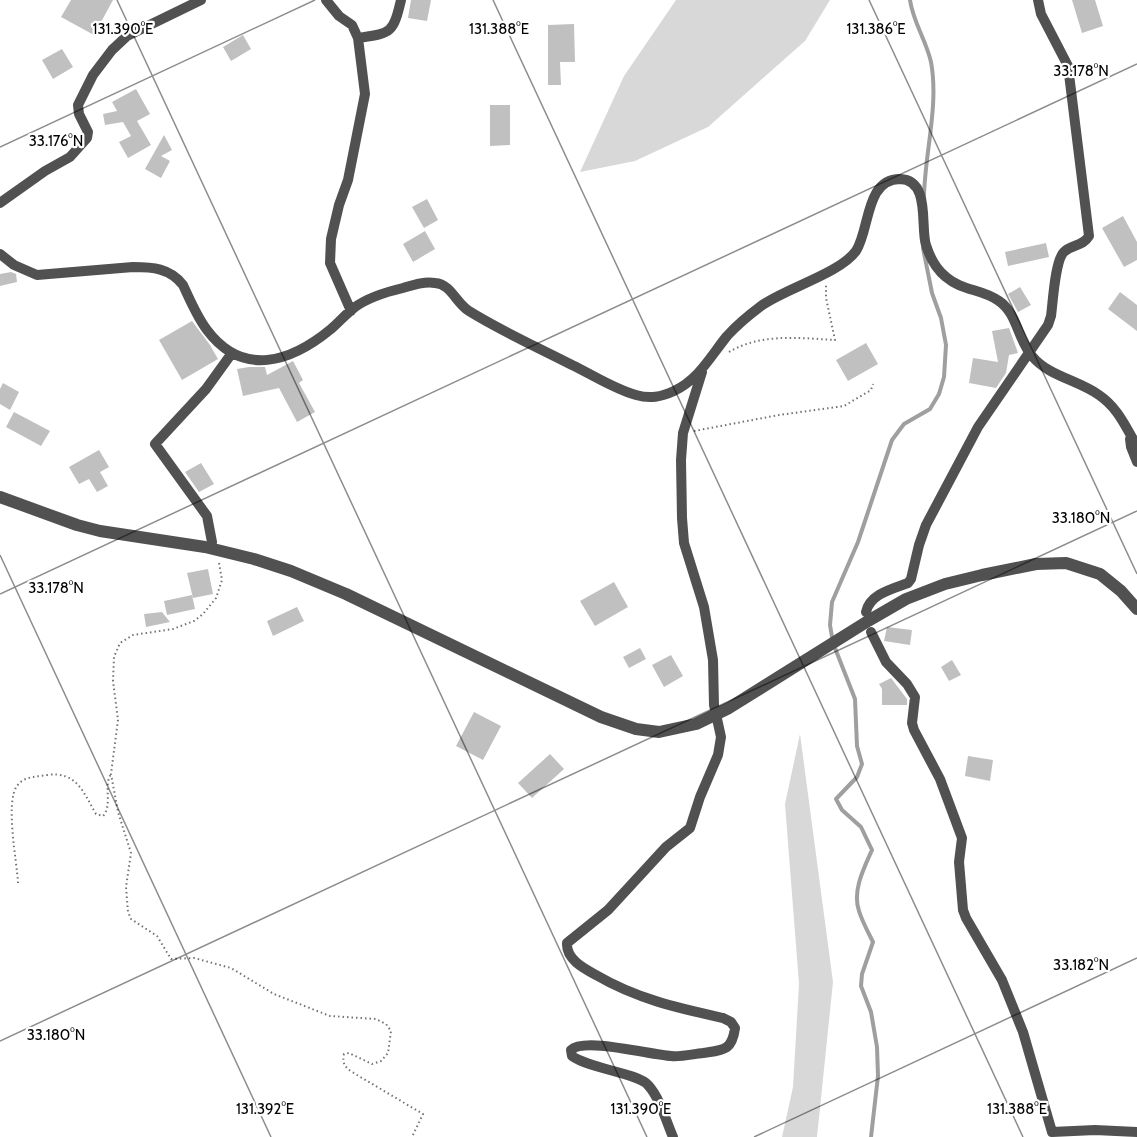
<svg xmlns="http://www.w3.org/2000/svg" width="1137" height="1137" viewBox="0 0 1137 1137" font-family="Cabin,sans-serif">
<rect width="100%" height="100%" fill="#fff"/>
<path fill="#d8d8d8" d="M676,0H830L805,41L708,127L635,161L580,172L624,76Z
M800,734L833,982L817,1137H782L793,1087L799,984L785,804Z"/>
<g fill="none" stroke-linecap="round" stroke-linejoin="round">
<path stroke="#9f9f9f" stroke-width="4" d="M910,0C913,22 926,40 931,62C939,105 925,152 924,196
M871,1137L878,1076L877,1047L871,1012L861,986L862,974L873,942C868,932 862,921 859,911C852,891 864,868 872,850L861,827L842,810L836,799L857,777L862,764L857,746L855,699L833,643L830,625L832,602L858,542L892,440L904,424L930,409L939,394L944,377L946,345L941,318L932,293L923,248"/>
</g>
<path fill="#c0c0c0" d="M71,0H113L94,35L61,17Z
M411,0H431L427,21L408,18Z
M1072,0H1095L1103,26L1082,33Z
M574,24L575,62H560L561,85H548V25Z
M243,35L251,49L231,61L223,47Z
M62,49L73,67L53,79L42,60Z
M136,89L150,114L137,121L151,145L128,158L119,142L131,136L123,122L105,125L103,114L117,111L112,102Z
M490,105H510V145L490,146Z
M164,135L172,150L161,156L170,161L161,178L145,169Z
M427,199L438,220L424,228L412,207Z
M1123,216L1137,242V260L1124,267L1102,228Z
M425,231L435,249L413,262L403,244Z
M1046,243L1049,257L1008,266L1005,252Z
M11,272L16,274L17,282L0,286V274Z
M1020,287L1031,305L1018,312L1008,294Z
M1120,292L1137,305V331L1108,309Z
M192,321L210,345L218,359L182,380L159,340Z
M1009,328L1018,353L1009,355L1006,373L996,388L969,383L973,358L998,362L992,331Z
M866,343L878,364L848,381L836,360Z
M293,361L303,380L299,383L315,412L297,422L279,388L243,396L237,369L249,367H265L267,375Z
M3,383L19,392L10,410L0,404V389Z
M14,412L50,431L41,446L6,427Z
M99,450L109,467L100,472L108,486L97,492L89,479L79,484L69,467Z
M201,463L214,484L199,492L185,472Z
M208,569L213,594L193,598L187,573Z
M614,582L628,607L595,626L580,601Z
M192,595L195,609L167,615L164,601Z
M297,607L304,621L273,636L267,621Z
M162,612L170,622L146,627L144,614Z
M887,627L912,630L910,645L884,641Z
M640,648L646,659L629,668L623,657Z
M671,655L683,676L664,687L652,665Z
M952,660L961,675L949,681L941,667Z
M891,678L907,699V705H882V689L879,684Z
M474,712L501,726L483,760L456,746Z
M550,754L564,769L532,798L518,783Z
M968,756L993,760L990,781L965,776Z"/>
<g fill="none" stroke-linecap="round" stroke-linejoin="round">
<path stroke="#737373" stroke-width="2" stroke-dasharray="1.5 3" stroke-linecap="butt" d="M729,352C761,333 799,338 835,340L826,298V285
M694,431L779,415L844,406L871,390L873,384
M219,563L222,580L216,598L203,614L194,621L173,629L133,635L120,643L114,657L113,681L118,720L111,774L118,812L131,853L126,887L128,912L131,919L157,936L171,959L194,958L231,968L274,994L330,1016L376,1019L386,1024L391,1031L388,1053L381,1061L372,1064L349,1053L344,1054C342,1064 345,1067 352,1072L423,1114L412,1137
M18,883C17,862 5,802 17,786C24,776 36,777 47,775C77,771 83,792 96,814L103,816C113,805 103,786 111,774"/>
<path stroke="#515151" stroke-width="10" d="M326,0L339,16L352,25L358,38L365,94L348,180L339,205L331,239L330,263L351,311
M358,38C391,33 393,34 401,0
M0,203L45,171L70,157L87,138L88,132L79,114L78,105L93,75L112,50L127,36L201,0
M0,254L14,265L37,275L133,267C152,267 170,268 183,285C190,300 197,317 207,330C243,378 291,362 331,329C339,322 346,314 355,307C369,297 386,292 403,288C413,285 424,281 435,283C451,284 456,303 469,311C501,331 537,347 572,365C593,375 614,389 636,395C650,399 661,397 674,391C699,379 710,357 727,336C737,325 749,315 761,306C786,288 839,274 856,251C870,230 865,179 900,179C931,180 920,227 926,245C930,258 936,269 946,277C962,291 983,289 999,301C1017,313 1018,340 1032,356C1048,376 1078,380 1099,395C1118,408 1125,426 1137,446
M1130,439L1131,447L1137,462
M212,542L207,516L155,444L206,389L232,353
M866,612C870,594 892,589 908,583L911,579L919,545L926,525L978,427L1048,325L1051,316C1053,302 1055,258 1065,251C1074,244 1083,246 1089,236L1068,66L1041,14L1038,0
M871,632L886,662L907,684L915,697L912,723L914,730L940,779L962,838L959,862L963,910L966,918L1002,980L1023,1032L1052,1132L1095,1130L1137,1132
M673,1137C666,1121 660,1098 648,1085C638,1073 590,1069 572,1056L571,1050C584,1037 651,1055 671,1056C681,1057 693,1054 703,1053C723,1050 732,1051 735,1028L731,1022L723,1018C678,1008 637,999 596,975C583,968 566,959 567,943L608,910L666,847L690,828L700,797L718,755L721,737L714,705L713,660L704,607L684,543L682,518L681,460L683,433L702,372"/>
<path stroke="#515151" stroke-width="12" d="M0,497L77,525L100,531L205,547L254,559L291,571L346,594L601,717L636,729L659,732L696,724L729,708L868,621L906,599L945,584L982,575L1036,564L1066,563L1100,574L1121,591L1137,609"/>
</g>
<path fill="none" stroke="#000" stroke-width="1.5" stroke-opacity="0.45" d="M117,0L647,1137M493,0L1023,1137M869,0L1137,574M0,147L315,0M0,555L271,1137M0,594L1137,64M0,1041L1137,511M754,1137L1137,958"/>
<g font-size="15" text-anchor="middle" fill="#000" stroke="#fff" stroke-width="4.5" stroke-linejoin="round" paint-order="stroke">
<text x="123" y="34">131.390°E</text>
<text x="499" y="34">131.388°E</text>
<text x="876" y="34">131.386°E</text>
<text x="1081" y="76">33.178°N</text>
<text x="56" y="146">33.176°N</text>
<text x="1081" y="523">33.180°N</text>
<text x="56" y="593">33.178°N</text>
<text x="1081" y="970">33.182°N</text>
<text x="56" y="1040">33.180°N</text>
<text x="265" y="1114">131.392°E</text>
<text x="641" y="1114">131.390°E</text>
<text x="1017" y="1114">131.388°E</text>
</g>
</svg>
